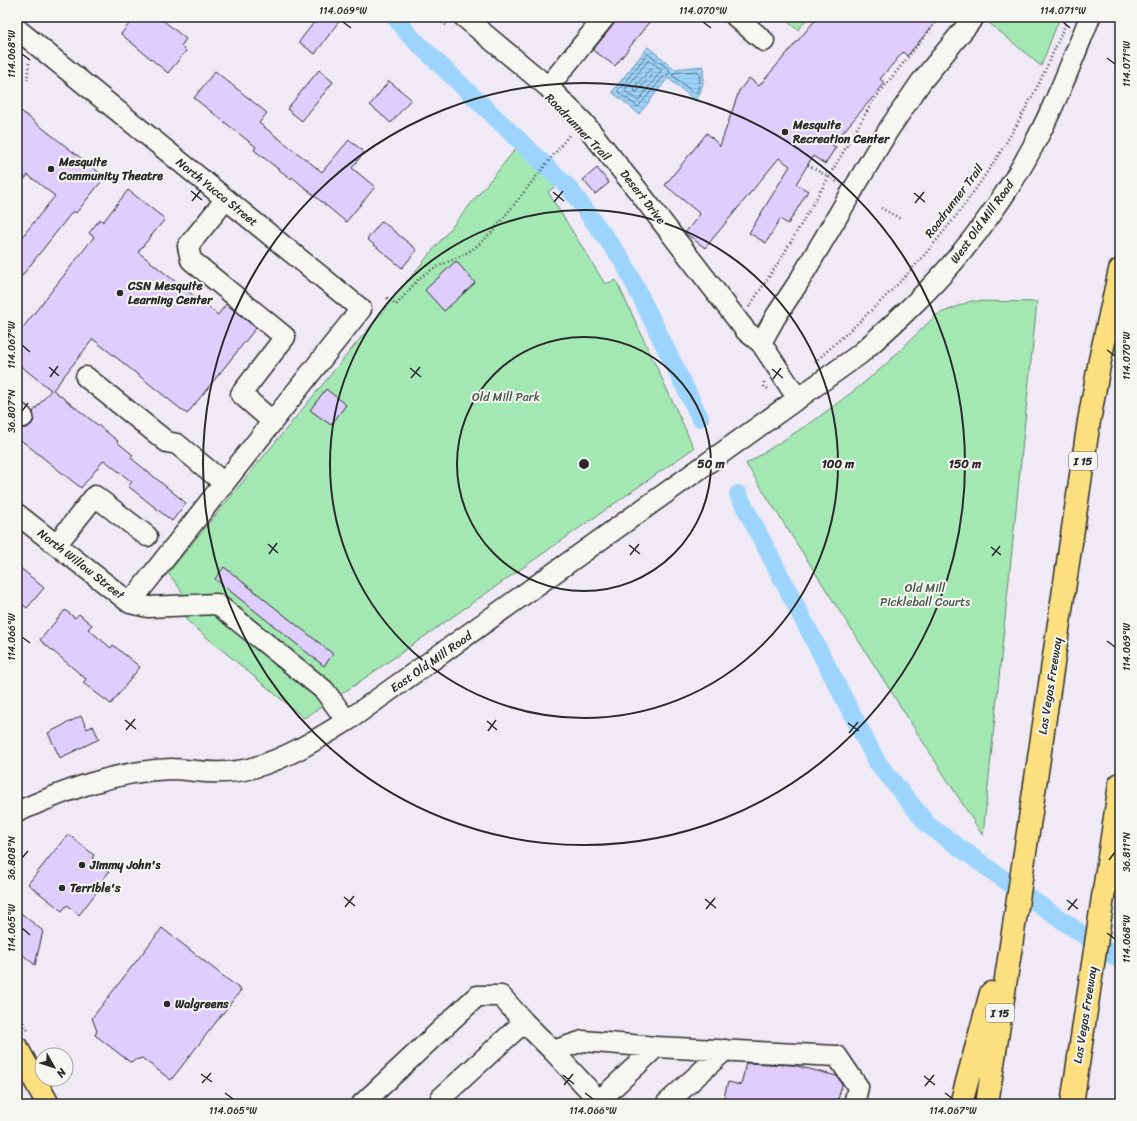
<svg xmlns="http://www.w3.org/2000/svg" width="1137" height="1121" viewBox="0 0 1137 1121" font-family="Sriracha,sans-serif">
<defs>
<pattern id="water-rules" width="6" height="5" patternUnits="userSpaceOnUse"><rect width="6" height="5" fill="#9dd4fc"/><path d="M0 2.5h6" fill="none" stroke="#87b6d8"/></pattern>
</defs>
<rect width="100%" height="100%" fill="#efeaf6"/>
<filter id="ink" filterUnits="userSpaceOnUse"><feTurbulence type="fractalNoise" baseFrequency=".025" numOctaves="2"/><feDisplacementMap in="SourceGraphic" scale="8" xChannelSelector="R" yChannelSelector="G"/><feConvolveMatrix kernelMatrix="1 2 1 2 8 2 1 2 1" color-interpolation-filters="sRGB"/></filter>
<g filter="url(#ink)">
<path fill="#a3e7b3" stroke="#67896f" d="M782,17H808L798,30Z
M982,17H1060L1041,66Z
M519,145L558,184L548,192L605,284L616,280L658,370L694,448L355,685L304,718L186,620L181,590L168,573Z
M971,301L1037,302L983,836L746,464L815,420L855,390L884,366L936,315Z"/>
<path fill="url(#water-rules)" stroke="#6f90a8" d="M648,47L675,69L703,66C704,81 703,88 696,101L668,78L639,114L612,92Z"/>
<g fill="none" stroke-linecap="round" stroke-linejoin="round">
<path stroke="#596f7f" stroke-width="1" d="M648,54L668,68L671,73L664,76L638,107L619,93L618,91Z
M648,61H650L661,69V71L639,100H637L626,92L625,90Z
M651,69L653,73L638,91L635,92L634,88L649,70Z
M697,71L699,72C700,80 700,88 695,94L672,75L674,73Z"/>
<path stroke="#9dd4fc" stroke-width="18" d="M395,17L409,35L569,188L623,261L700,418
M738,494L877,762L928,825L1034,901L1120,960"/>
</g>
<path fill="#dfcdfe" stroke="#2b2b2b" d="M135,17H159L186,39L181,46L186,51L168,73L121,34Z
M318,17H342L315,54L299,42Z
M618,17H653L615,66L593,50L614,24Z
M818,17H940L907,56L903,52L880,79L885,83L832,145L836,147L825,164L813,156L796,184L808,191L788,224L780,219L766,243L749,233L790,166L779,158L705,248L685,233L700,214L665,185L707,133L720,146L739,91L749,78L759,86Z
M319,70L333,82L302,121L287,109Z
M215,71L267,113L259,123L322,172L349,140L364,152L352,168L375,187L346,222L292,177L291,179L254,150L256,147L194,98Z
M389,81L411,99L391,123L370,105Z
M17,108L105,177L76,213L73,211L17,282V243L55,196L28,175L17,188Z
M597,168L609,183L595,194L583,180Z
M128,190L165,219L138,252L218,315L226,304L256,328L187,414L93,339L53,390L118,441L117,442L133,455L131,458L186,503L172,521L128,486L132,482L104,460L81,488L17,437V433L21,428H27L32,424L34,419L33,412L51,390L17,363V335L94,237L89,233L100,219L103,222Z
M382,221L417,250L402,268L367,239Z
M456,261L475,283L444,311L425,290Z
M326,389L346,405L331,425L310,410Z
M17,565L44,588L27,608L17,600Z
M224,567L333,654L324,666L215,579Z
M65,610L75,618L79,614L92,625L88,629L111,648L113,645L140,667L111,704L83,683L86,679L40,640Z
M81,716L87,729L93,726L99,739L60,758L48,733Z
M68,834L94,855L92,858L109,872L100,883L102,885L79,915L67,905L62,911L28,884Z
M17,910L43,931L35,965L17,950Z
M162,928L241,990L171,1080L142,1058L130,1062L95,1035L97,1031L92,1018Z
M746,1063L793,1065L837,1076L842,1084L837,1104H722L728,1082L741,1085Z"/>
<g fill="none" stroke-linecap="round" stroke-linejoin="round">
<defs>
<path id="minor" d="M464,17L548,87L584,123L639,192L746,331L761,343L798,399
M736,17L764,41
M17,29L361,309L130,603
M548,87L605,17
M226,199L188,246L191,260L285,337L241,394L272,421
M761,343L776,316L798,283L889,129L921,82L974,17
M86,377L167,442L177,444L224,483
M17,412L23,417
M17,514L130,603L148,607L217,604L324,690L347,721
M56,545L95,496L147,536
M17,812C66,790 116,771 171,769C179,769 187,770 195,771C214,773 234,773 252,768C286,759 318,739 347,721L860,354C891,326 922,298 949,267C979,233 1011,188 1032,148C1055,106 1072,61 1090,17
M553,1051L602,1104
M441,1098L524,1022
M599,1101L656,1047
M362,1104L477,996H501L524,1022L553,1051L583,1041L656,1047L837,1056L858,1087L854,1104
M666,1104L725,1050"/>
<path id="major" d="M17,1048L48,1104"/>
<path id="highway" d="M961,1104L991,993
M987,1104L1020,886L1089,421L1100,360L1120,270
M1072,1104L1120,784"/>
</defs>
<use href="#minor" stroke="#2b2b2b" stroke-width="23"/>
<use href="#major" stroke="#2b2b2b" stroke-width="25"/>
<use href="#highway" stroke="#2b2b2b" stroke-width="25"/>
<path stroke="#2b2b2b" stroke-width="2.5" stroke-dasharray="1 3" stroke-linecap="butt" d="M436,17L448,27
M27,80L29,63
M808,165L837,182
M881,208L901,219
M387,298L396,305C404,297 413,284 421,277C435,266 452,261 468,252C478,246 486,238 494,230L570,134
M749,307L782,257L873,101L940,17
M815,362C848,332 881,303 911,270C978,196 1032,110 1068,17
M764,382V387L769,389
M17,1008L18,1015L29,1032"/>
<use href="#minor" stroke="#f6f6f2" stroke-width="20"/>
<use href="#major" stroke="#fce080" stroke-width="22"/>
<use href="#highway" stroke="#fce080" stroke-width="22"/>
</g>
</g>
<path fill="none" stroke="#2b2b2b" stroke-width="1.5" d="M343,22L351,28M703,22L711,28M1063,22L1070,28M22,54L30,60M1107,58L1115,64M191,191L202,200M553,192L564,201M914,193L925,202M192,201L201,190M554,202L563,191M915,203L924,192M22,345L30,352M1107,350L1115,356M49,367L59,376M410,368L421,377M772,369L783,378M50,377L58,366M411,378L420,367M773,379L781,368M22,411L28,403M268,544L278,553M629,545L640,554M991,547L1001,555M269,554L277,543M630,555L639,544M992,556L1000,546M22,637L30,643M1107,641L1115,647M125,720L136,729M487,721L497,730M848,723L859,731M126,730L135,719M488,731L496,720M849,733L858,722M22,858L28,851M1109,860L1115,852M344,897L355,906M705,899L716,908M1067,900L1078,909M345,907L354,896M706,909L715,898M1068,910L1077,899M22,928L30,935M1107,933L1115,939M201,1074L212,1082M563,1075L574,1084M924,1076L935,1085M202,1083L211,1073M564,1085L573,1074M925,1086L934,1075M225,1093L233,1099M585,1093L593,1099M945,1093L953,1099"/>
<g fill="none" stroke="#2b2b2b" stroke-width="2">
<circle cx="584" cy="464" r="127"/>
<circle cx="584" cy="464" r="254"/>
<circle cx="584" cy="464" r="381"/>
</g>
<g fill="#2b2b2b" stroke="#f6f6f2" stroke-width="1.5">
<circle cx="785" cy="132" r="4"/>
<circle cx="51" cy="169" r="4"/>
<circle cx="120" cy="293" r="4"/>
<circle cx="82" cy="865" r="4"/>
<circle cx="62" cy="888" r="4"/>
<circle cx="167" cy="1004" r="4"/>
</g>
<g text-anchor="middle" stroke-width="4" stroke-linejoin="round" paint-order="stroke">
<g fill="#f6f6f2" stroke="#686867" stroke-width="1">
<rect x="1069" y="452" width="28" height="18" rx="3"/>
<rect x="986" y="1004" width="28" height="18" rx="3"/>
</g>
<g font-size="11" font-weight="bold" fill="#2b2b2b">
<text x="1083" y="465">I 15</text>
<text x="1000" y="1017">I 15</text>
</g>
<g font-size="12" font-weight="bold" fill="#2b2b2b" stroke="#f6f6f2" text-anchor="start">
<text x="793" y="129">Mesquite<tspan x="793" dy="14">Recreation Center</tspan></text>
<text x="59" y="166">Mesquite<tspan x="59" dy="14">Community Theatre</tspan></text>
<text x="128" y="290">CSN Mesquite<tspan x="128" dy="14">Learning Center</tspan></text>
<text x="90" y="869">Jimmy John's</text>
<text x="70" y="892">Terrible's</text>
<text x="175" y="1008">Walgreens</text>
</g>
<g font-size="12" fill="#2b2b2b" stroke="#f6f6f2">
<text transform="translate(578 127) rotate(46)" y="4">Roadrunner Trail</text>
<text transform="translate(217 192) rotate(39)" y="4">North Yucca Street</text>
<text transform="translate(643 197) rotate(52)" y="4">Desert Drive</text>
<text transform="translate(954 201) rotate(-53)" y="4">Roadrunner Trail</text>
<text transform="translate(982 222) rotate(-54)" y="4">West Old Mill Road</text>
<text transform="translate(81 564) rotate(38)" y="4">North Willow Street</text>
<text transform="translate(431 662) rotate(-35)" y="4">East Old Mill Road</text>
<text transform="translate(1050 686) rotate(-81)" y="4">Las Vegas Freeway</text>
<text transform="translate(1085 1015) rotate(-81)" y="4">Las Vegas Freeway</text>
</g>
<g font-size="12" fill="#495a4d" stroke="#f6f6f2">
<text x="506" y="401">Old Mill Park</text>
<text x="925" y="592">Old Mill<tspan x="925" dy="14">Pickleball Courts</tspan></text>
</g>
</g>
<circle cx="584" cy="464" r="6" fill="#2b2b2b" stroke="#f6f6f2" stroke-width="2"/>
<g font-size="12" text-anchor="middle" font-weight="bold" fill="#2b2b2b" stroke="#f6f6f2" stroke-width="4" stroke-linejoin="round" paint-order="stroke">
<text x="711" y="468">50 m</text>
<text x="838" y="468">100 m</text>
<text x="965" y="468">150 m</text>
</g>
<rect width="1137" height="1121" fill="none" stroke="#f6f6f2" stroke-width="44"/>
<g transform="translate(54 1067) rotate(129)"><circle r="19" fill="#f6f6f2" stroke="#a5a5a2"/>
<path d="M0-3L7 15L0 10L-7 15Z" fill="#2b2b2b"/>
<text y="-6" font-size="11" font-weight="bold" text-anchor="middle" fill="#2b2b2b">N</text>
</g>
<rect x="22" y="22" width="1093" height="1077" fill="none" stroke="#2b2b2b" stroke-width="1.5"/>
<g font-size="10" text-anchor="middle" fill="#2b2b2b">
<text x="343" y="14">114.069°W</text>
<text x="703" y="14">114.070°W</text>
<text x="1063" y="14">114.071°W</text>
<text transform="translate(11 54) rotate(-90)" y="4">114.068°W</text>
<text transform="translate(1126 64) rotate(-90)" y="4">114.071°W</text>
<text transform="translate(11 345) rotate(-90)" y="4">114.067°W</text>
<text transform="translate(1126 356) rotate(-90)" y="4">114.070°W</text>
<text transform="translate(11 411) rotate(-90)" y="4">36.807°N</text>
<text transform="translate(11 637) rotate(-90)" y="4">114.066°W</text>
<text transform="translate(1126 647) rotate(-90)" y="4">114.069°W</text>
<text transform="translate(1126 852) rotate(-90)" y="4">36.811°N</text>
<text transform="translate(11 858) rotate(-90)" y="4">36.808°N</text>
<text transform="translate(11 928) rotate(-90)" y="4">114.065°W</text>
<text transform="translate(1126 939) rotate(-90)" y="4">114.068°W</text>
<text x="233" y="1114">114.065°W</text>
<text x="593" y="1114">114.066°W</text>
<text x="953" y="1114">114.067°W</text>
</g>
</svg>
